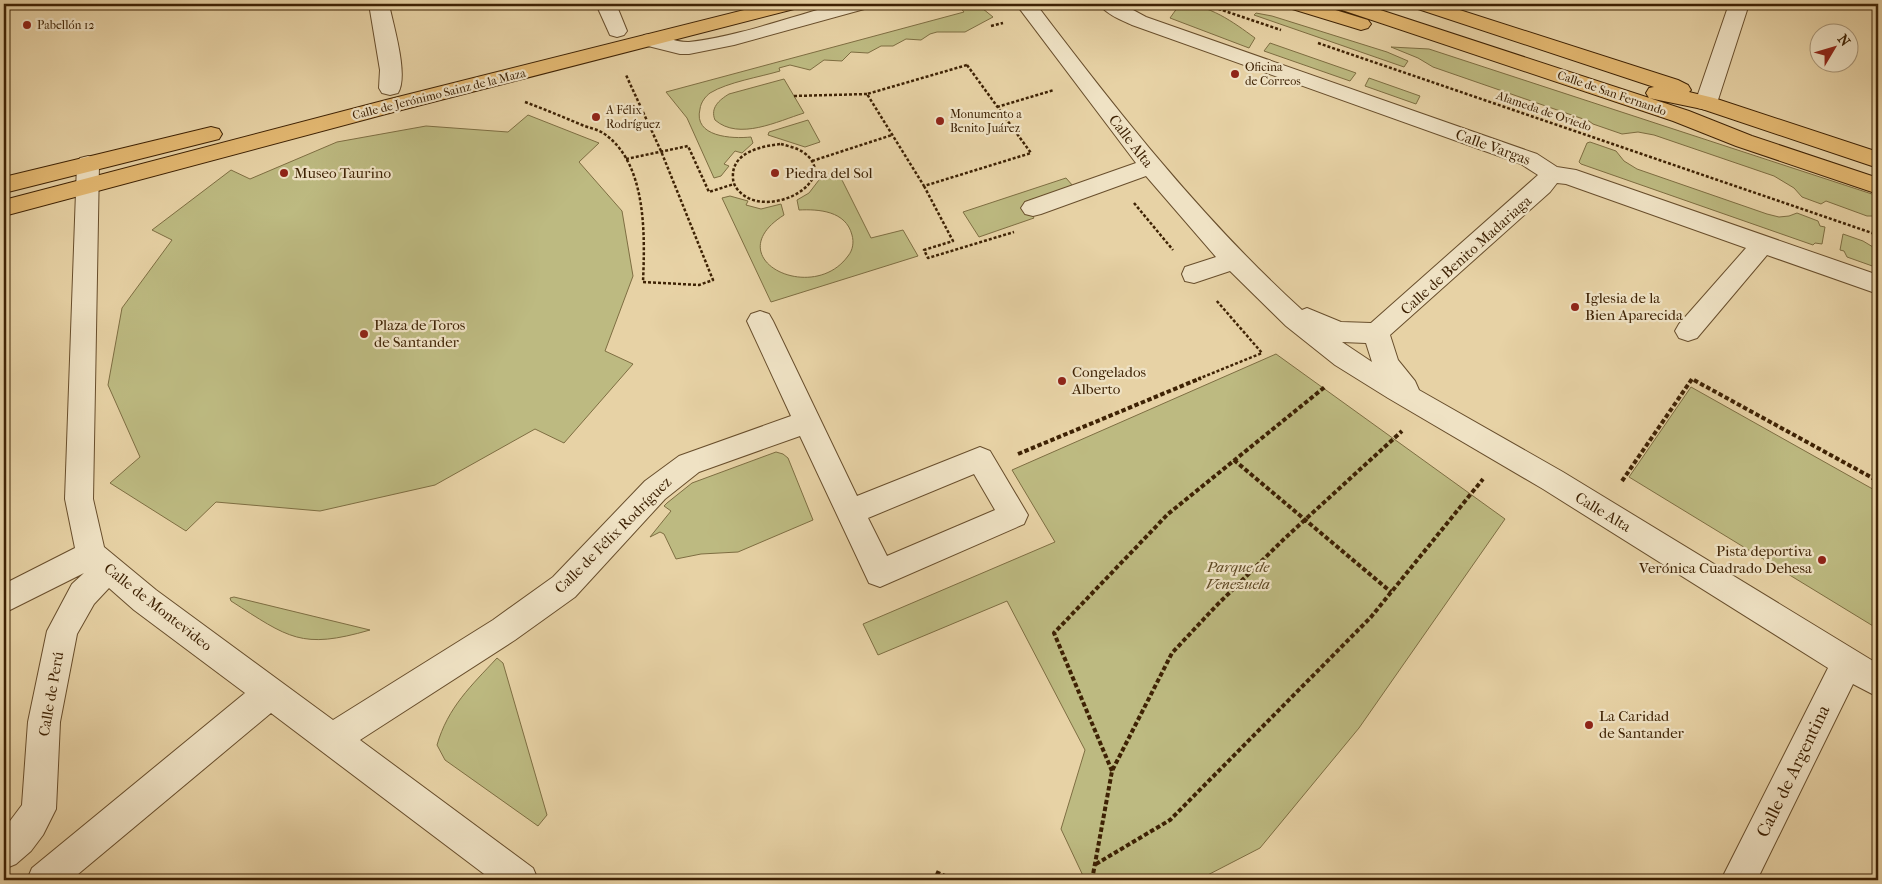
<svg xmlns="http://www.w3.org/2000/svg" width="1882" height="884" viewBox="0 0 1882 884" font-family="'IM FELL French Canon',serif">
<rect width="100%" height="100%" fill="#e7d2a5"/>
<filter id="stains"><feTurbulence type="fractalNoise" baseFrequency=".004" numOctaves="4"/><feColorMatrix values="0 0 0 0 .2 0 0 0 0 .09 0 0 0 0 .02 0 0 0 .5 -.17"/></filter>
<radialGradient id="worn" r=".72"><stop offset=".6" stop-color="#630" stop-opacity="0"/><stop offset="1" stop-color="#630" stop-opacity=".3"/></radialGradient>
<path fill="#bdba81" stroke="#7e6e42" d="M957,4H977L993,17L965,32H937L930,34L921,40L906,39L893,46H881L868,53L851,52L842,61L824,60L810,70L790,65L779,68L780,71C760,77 728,82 710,93C705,97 701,102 700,109C693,137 732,139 751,137L753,143L742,153L735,151L724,164L729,166L721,176L714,178L687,118L666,92L964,12Z
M1180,4C1209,4 1233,22 1255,38L1249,48L1170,18Z
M1256,13L1272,16L1387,52L1408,61L1404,67L1254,15Z
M1270,43L1356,73L1350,81L1264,51Z
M1391,47L1429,49L1878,196V216H1867L1826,201L1821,204L1802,197L1794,188L1774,176L1654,135L1638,132L1622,134L1593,124L1589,121L1433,67L1418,58Z
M1369,78L1420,96L1416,104L1365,86Z
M784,79L804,113C778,121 739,141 715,120C710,108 719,100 729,94Z
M528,115L599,143L579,162L622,211L633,276L605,351L633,364L564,443L535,429L435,485L320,511L216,502L186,531L110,483L140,457L108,385L122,308L172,240L152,230L231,170L250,179L337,142L426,126L508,132Z
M808,120L820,142L805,147L768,135L769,132Z
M1590,142L1616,151L1624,161L1637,169L1767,214L1779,217L1789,216L1797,213L1818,221L1820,226L1825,227L1822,244L1815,243L1813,245L1581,164L1579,162L1587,143Z
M838,172L871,238L903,230L918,256L771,302L722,198L730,196L748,201L746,205L761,209L781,204L784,215C716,258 812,306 848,256C853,250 854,242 852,235C846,211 819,209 799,210L797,200L809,193L822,176Z
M1066,178L1073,186L1024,202L1034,218L979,237L963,212Z
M1843,234L1863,241L1878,250V268L1847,257L1844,251L1840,250Z
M1276,354L1505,519L1359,728L1260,848L1198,880H1085L1061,829L1085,750L1007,601L878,655L863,624L1055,542L1012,470Z
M1691,387L1878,492V629L1629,477Z
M776,452L783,454L788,458L813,520L738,552L701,554L676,559L664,534L660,532L650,537L671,511L664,506L667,503L692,483Z
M234,597L370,630C301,650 289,638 231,601L230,598Z
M497,658L503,663L547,815L538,826L445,760L437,745C448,707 471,686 497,658Z"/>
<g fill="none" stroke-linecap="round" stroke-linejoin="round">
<defs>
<path id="minor" d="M369,4H389C393,25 409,75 398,93L390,95L382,93L379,88L380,70Z
M596,4H616L627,31L624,35L617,37L610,35Z
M839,4H871L868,8L734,45L689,54H680L644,45L641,40L644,35C659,31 673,43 689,42C736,37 793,16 839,4Z
M1016,4H1036C1118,112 1201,218 1302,310L1307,308L1341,322L1371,323L1538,175L1521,164L1132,25C1121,20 1106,14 1099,4H1122L1146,17L1537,154L1557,167L1576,170L1878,275V294L1767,255L1697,338L1688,341L1679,338L1675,331L1679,324L1746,248L1566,184L1557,183L1550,192L1390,335L1398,360L1415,381L1419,390L1563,472L1878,664V697L1853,684L1757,880H1721L1828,668L1543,489L1388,398L1335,365L1286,326L1230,271L1194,283L1185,281L1182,274L1185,267L1216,257L1146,176L1041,214L1033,216L1025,214L1021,208L1025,202L1136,163ZM1342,342L1366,343L1372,362Z
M1729,4H1749L1717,103L1714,108L1706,110L1698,108L1695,103Z
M88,156L96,158L99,164L93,499L104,547L156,590L333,720L493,620L553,577L645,481L679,456L791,416L747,321L751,314L760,311L769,314L773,321L857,496L980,447L990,451L1028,515L1024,524L880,587L869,583L800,436L699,472L665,499L575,597L515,640L360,740L533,868L538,880H492L271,713L71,880H27L32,868L245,693L134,610L109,588L94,604L77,634L60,722L56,809L43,835L31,851L16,864L4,869V829L22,805L28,722L47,631L72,584L84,573L4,613V584L75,548L65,499L77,164L80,158ZM974,474L995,510L887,556L868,518Z"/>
<path id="major" d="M768,4H801L798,8L386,114L4,216V200L386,100Z
M1286,4H1316L1368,20L1371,24L1368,28L1361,30L1289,8Z
M1333,4H1362L1689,111L1752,136L1878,178V194L1736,146L1673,121L1336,8Z
M1412,4H1441L1678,80L1688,85L1691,90L1689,92L1714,98L1878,152V168L1702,109L1649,98L1646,93L1649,88L1654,87L1415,8Z
M211,127L219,129L222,134L219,139L4,193V177Z"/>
</defs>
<use href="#minor" stroke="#684e2c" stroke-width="2"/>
<use href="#major" stroke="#3e2204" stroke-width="2"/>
<path stroke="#3e2204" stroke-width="2.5" stroke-dasharray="3 2" stroke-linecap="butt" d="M1204,4L1281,30
M991,26L1003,23
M1318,43L1878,235
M967,65L1031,153L924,186L867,94Z
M794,96L867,94
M525,102C544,109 563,117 582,125C589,128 597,129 603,133C647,162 645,235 643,282L699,285L713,280L661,151L626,75
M997,107L1054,90
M781,144C788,146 797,148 803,152C842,179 773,219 742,194C737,190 733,184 733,178C731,152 762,146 781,144Z
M626,159L688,146L709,192L734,184
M812,161L892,135
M924,186L953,241L924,250L928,258L1014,232
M1134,203L1173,250
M1198,379L1262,353L1216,300"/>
<path stroke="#3e2204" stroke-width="4" stroke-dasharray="4.5 2.5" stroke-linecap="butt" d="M1018,454L1201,378
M1234,460L1391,592
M1622,481L1692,379L1878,481
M1112,771L1054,633L1168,514L1326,386
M1096,864L1170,820L1371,617L1483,479
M936,872L954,880
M1092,880L1112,771L1172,653L1216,606L1284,539L1402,431"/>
<use href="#minor" fill="#efe2c4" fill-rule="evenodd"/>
<use href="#major" fill="#e4b972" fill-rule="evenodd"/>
</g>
<g fill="#8f2418" stroke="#efe2c4" stroke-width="2">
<circle cx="27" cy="25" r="5"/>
<circle cx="1235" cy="74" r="5"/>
<circle cx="596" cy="117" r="5"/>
<circle cx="940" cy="121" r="5"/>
<circle cx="284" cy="173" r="5"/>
<circle cx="775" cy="173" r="5"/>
<circle cx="1575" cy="307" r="5"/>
<circle cx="364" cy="334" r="5"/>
<circle cx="1062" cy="381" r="5"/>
<circle cx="1822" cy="560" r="5"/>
<circle cx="1589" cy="725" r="5"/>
</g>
<g text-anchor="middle" stroke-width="4.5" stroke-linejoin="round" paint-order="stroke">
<g font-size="12" fill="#3e2204" stroke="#efe2c4" text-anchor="start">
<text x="37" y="29">Pabellón 12</text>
<text x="1245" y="71">Oficina<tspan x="1245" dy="14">de Correos</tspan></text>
<text x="606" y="114">A Félix<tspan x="606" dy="14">Rodríguez</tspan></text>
<text x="950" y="118">Monumento a<tspan x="950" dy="14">Benito Juárez</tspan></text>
</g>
<g font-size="12" fill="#3e2204" stroke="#efe2c4">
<text transform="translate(1612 93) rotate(19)" y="4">Calle de San Fernando</text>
<text transform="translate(439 94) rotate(-14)" y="4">Calle de Jerónimo Sainz de la Maza</text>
<text transform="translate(1544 111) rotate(19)" y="4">Alameda de Oviedo</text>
</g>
<g font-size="15" fill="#3e2204" stroke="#efe2c4">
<text transform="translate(1131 141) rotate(52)" y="5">Calle Alta</text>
<text transform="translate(1493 147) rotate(20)" y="5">Calle Vargas</text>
<text transform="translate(1466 255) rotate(-42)" y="5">Calle de Benito Madariaga</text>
<text transform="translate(1603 512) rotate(31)" y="5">Calle Alta</text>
<text transform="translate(613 535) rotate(-45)" y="5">Calle de Félix Rodríguez</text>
<text transform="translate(158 607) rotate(38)" y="5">Calle de Montevideo</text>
<text transform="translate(51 694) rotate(-80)" y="5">Calle de Perú</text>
</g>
<g font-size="15" fill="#3e2204" stroke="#efe2c4" text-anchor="start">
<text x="294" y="178">Museo Taurino</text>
<text x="785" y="178">Piedra del Sol</text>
<text x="1585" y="303">Iglesia de la<tspan x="1585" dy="17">Bien Aparecida</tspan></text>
<text x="374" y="330">Plaza de Toros<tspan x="374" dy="17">de Santander</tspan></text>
<text x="1072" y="377">Congelados<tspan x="1072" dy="17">Alberto</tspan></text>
<text x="1812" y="556" text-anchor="end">Pista deportiva<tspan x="1812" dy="17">Verónica Cuadrado Dehesa</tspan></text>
<text x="1599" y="721">La Caridad<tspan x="1599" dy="17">de Santander</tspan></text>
</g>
<g font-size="15" font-style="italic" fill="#5e4823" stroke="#efe2c4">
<text x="1238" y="572">Parque de<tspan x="1238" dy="17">Venezuela</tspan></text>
</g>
<g font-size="18" fill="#3e2204" stroke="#efe2c4">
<text transform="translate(1793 771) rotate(-64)" y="6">Calle de Argentina</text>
</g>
</g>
<rect width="1882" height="884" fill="none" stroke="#e7d2a5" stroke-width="20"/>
<rect x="5" y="5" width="1872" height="874" fill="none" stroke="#3e2204" stroke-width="2.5"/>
<rect x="10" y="10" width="1862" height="864" fill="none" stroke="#3e2204"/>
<g transform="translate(1834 48) rotate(52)"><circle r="24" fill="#efe2c4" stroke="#a89577"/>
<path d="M0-4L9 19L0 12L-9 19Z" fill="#8f2418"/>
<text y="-8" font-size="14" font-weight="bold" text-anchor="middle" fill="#3e2204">N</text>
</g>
<rect width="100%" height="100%" filter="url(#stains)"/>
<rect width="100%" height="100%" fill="url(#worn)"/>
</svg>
